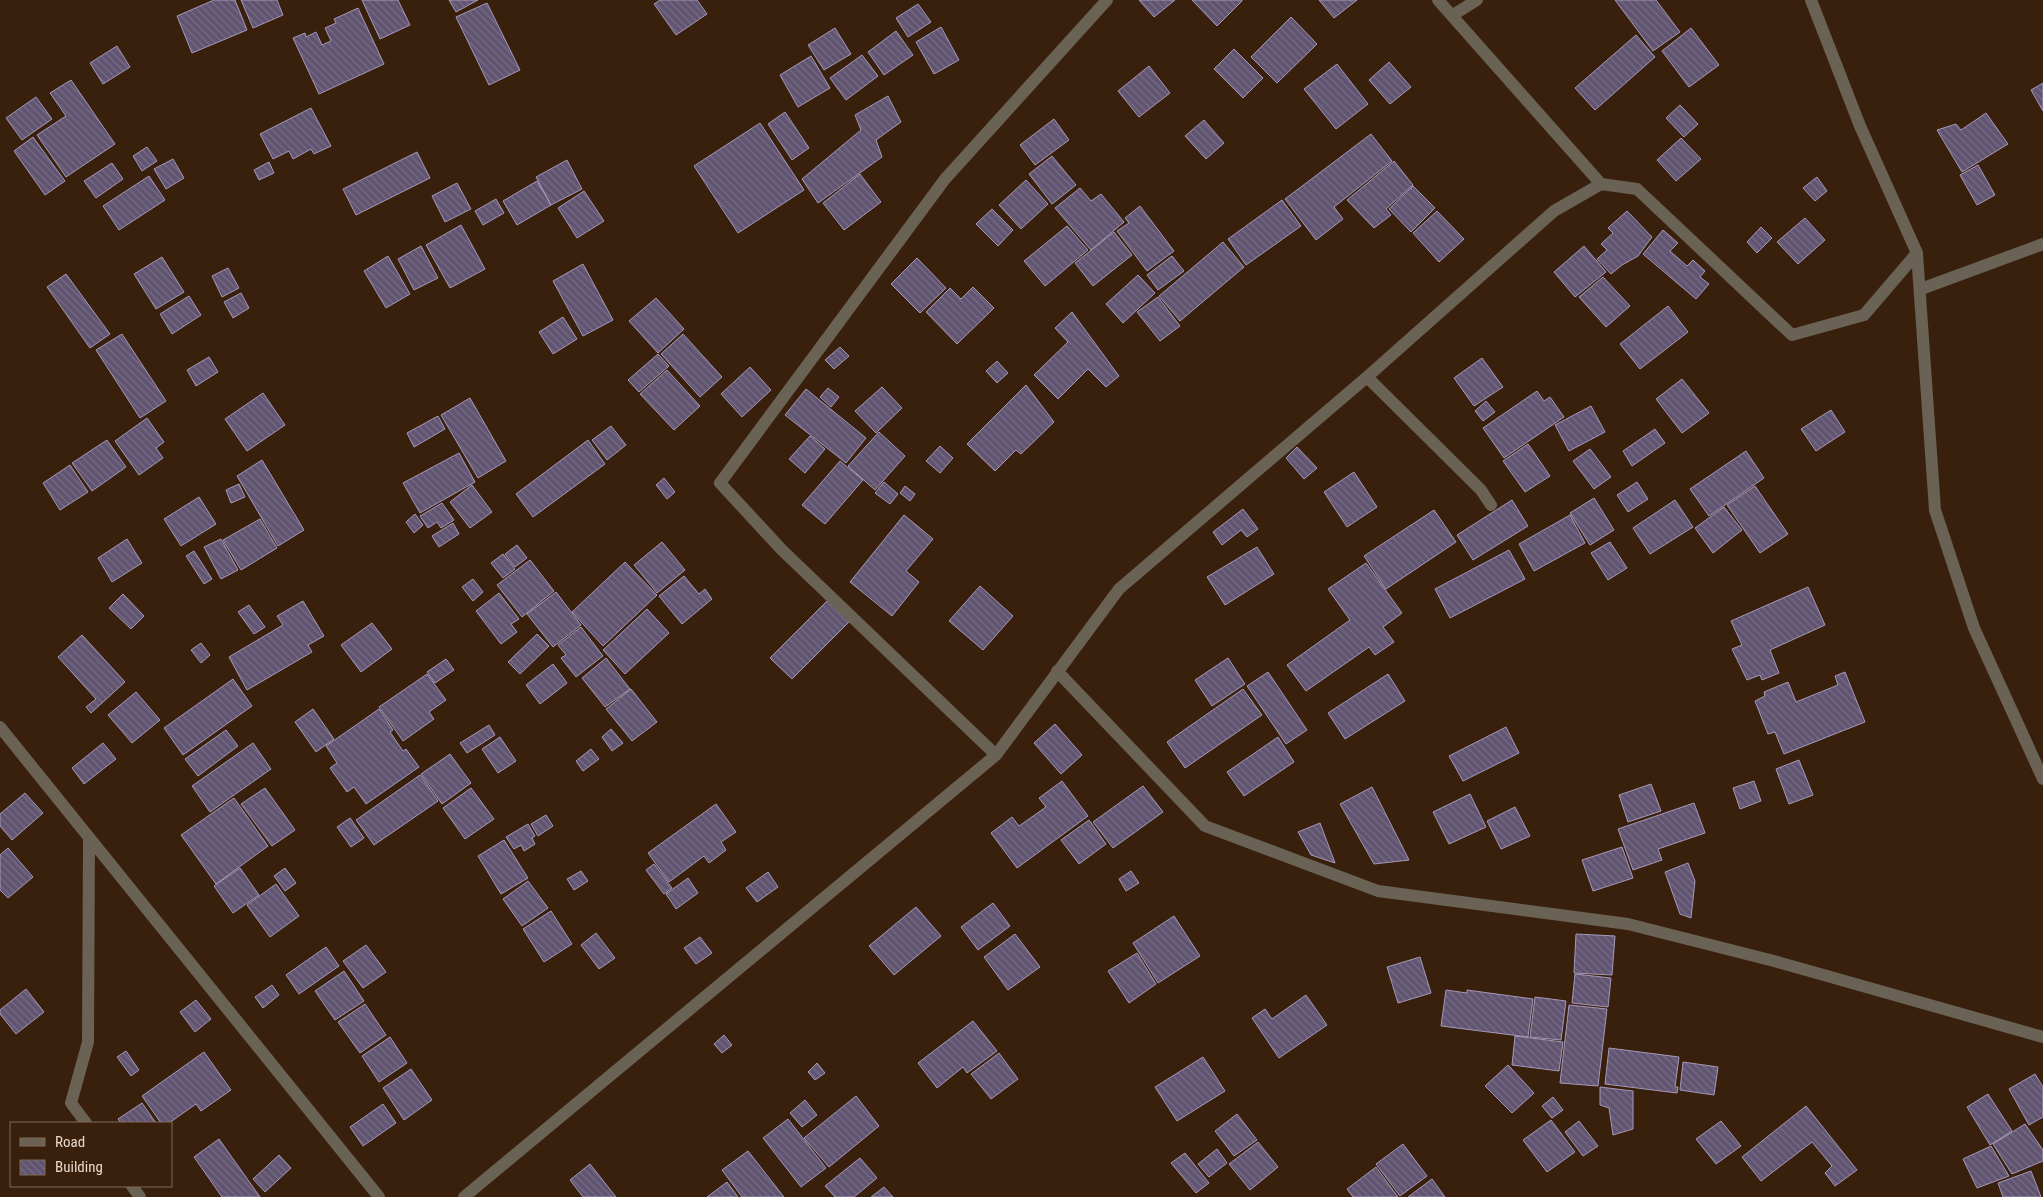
<svg xmlns="http://www.w3.org/2000/svg" width="2043" height="1197" viewBox="0 0 2043 1197" font-family="'Roboto Condensed',sans-serif">
<defs>
<pattern id="building-back-hatch" width="6" height="6" patternUnits="userSpaceOnUse" patternTransform="scale(1.25)"><rect width="6" height="6" fill="#605471"/><path d="M-1 5l2 2M0 0l6 6M5-1l2 2" fill="none" stroke="#776c84"/></pattern>
</defs>
<rect width="100%" height="100%" fill="#38200c"/>
<path fill="url(#building-back-hatch)" stroke="#a699ba" d="M214,0H235L247,30L192,53L177,16Z
M241,0H277L283,15L253,28Z
M362,0H398L410,25L380,39Z
M449,0H478L456,12Z
M660,0H697L707,14L676,35L654,4Z
M1139,0H1175L1154,17Z
M1192,0H1242V1L1217,26Z
M1319,0H1357L1334,18Z
M1615,0H1656L1680,32L1653,51Z
M487,3L520,70L489,85L456,17Z
M918,4L931,22L908,37L896,18Z
M358,8L384,64L319,94L293,38L305,33L306,37L316,32L322,45L331,41L325,28L336,23L334,19Z
M1291,17L1317,44L1277,83L1251,57Z
M941,27L959,60L934,74L916,42Z
M835,28L851,54L824,70L808,45Z
M1691,28L1719,65L1689,87L1662,51Z
M896,31L913,55L884,75L868,52Z
M1636,35L1655,57L1595,110L1575,88Z
M117,46L130,67L103,84L90,63Z
M1234,49L1263,78L1243,98L1214,69Z
M862,55L878,76L846,100L830,78Z
M811,56L830,88L798,107L780,75Z
M1389,62L1411,87L1390,104L1369,80Z
M1337,64L1368,104L1336,129L1304,89Z
M1149,66L1170,93L1139,117L1118,91Z
M71,80L115,144L66,177L37,135L66,116L50,93Z
M2043,83V111L2031,90Z
M888,96L901,122L876,140L882,157L818,203L802,179L861,130L855,115Z
M36,97L52,119L22,140L6,118Z
M1680,105L1698,124L1684,137L1666,118Z
M311,108L331,146L314,154L311,149L293,159L289,151L273,159L260,134Z
M785,112L809,148L792,160L768,124Z
M1986,113L2008,144L1962,172L1937,130L1956,124L1961,130Z
M1054,119L1069,140L1035,165L1020,145Z
M1204,120L1224,143L1206,159L1185,136Z
M760,123L804,190L738,233L694,166Z
M1371,134L1392,161L1334,207L1343,219L1316,240L1285,199Z
M33,137L65,181L45,195L14,151Z
M1681,138L1701,159L1676,181L1657,160Z
M147,147L157,161L142,171L133,156Z
M417,152L430,178L356,215L343,189Z
M1052,156L1076,185L1052,204L1029,174Z
M173,159L184,178L166,189L154,169Z
M567,160L582,189L551,205L536,177Z
M1394,161L1413,185L1386,209L1391,215L1374,228L1347,200Z
M269,162L274,173L259,180L254,170Z
M112,163L123,179L96,198L84,181Z
M1978,165L1995,195L1977,205L1960,175Z
M860,174L881,202L844,230L823,203Z
M149,176L165,200L119,230L103,206Z
M1817,177L1827,191L1815,201L1803,188Z
M1026,180L1048,204L1021,229L999,205Z
M537,181L551,205L517,225L503,201Z
M457,183L471,209L445,222L432,196Z
M1413,186L1435,208L1411,232L1389,209Z
M1080,188L1091,201L1101,194L1124,222L1091,250L1055,208Z
M584,191L604,221L577,238L558,208Z
M496,199L504,213L483,225L475,211Z
M1282,200L1301,226L1246,265L1228,239Z
M1140,206L1174,251L1147,271L1117,231L1129,223L1125,218Z
M992,209L1013,230L998,246L976,224Z
M1437,211L1464,239L1439,262L1413,233Z
M1627,211L1652,237L1638,256L1622,265L1611,274L1597,259L1607,250L1601,244L1613,233L1608,228Z
M1805,218L1825,240L1798,264L1777,242Z
M461,225L485,269L450,288L426,245Z
M1067,226L1088,250L1045,286L1024,261Z
M1761,227L1772,238L1757,253L1747,242Z
M1663,230L1678,243L1670,251L1687,266L1693,260L1705,271L1700,277L1709,284L1696,299L1643,254Z
M1114,232L1132,255L1093,286L1075,263Z
M1223,242L1244,267L1180,321L1159,296Z
M421,246L438,278L414,290L398,259Z
M1584,246L1606,272L1575,297L1554,272Z
M388,256L410,294L386,308L364,271Z
M1172,256L1184,271L1158,290L1147,275Z
M162,257L184,292L156,309L134,274Z
M917,258L946,288L920,313L891,284Z
M583,264L613,320L583,336L553,281Z
M228,268L239,288L222,297L212,276Z
M66,274L110,334L90,348L47,287Z
M1138,275L1155,293L1123,323L1106,304Z
M1603,277L1630,306L1606,327L1579,297Z
M973,287L994,308L957,344L926,312L950,288L961,299Z
M241,293L249,308L233,318L224,302Z
M189,296L201,315L172,334L160,314Z
M1158,297L1180,326L1160,341L1137,312Z
M656,298L684,329L658,353L629,321Z
M1668,306L1688,332L1640,369L1620,344Z
M1072,312L1119,376L1106,387L1088,369L1058,399L1034,375L1068,342L1055,328Z
M563,317L577,339L553,354L539,332Z
M122,334L166,401L140,418L96,350Z
M683,334L722,377L700,397L661,354Z
M840,347L849,356L834,369L825,360Z
M658,354L669,366L639,392L628,380Z
M209,357L218,372L196,386L187,370Z
M1482,358L1503,387L1474,406L1454,378Z
M997,361L1008,373L997,383L986,371Z
M750,367L771,390L742,417L721,394Z
M667,370L700,406L674,430L640,394Z
M1682,379L1709,413L1682,433L1656,399Z
M1026,385L1054,422L1021,454L1016,450L995,471L967,444Z
M882,387L902,408L876,433L855,411Z
M828,388L839,397L831,407L820,397Z
M806,389L866,438L846,463L785,415Z
M1537,391L1544,401L1550,397L1564,417L1504,458L1483,428Z
M263,393L285,425L247,451L225,419Z
M470,398L506,461L478,478L441,415Z
M1486,401L1495,412L1483,421L1475,411Z
M1591,406L1605,432L1569,451L1555,425Z
M1831,410L1845,432L1816,451L1801,429Z
M438,416L445,429L414,447L407,433Z
M147,418L164,442L156,448L163,458L139,475L115,441Z
M611,426L626,445L607,460L592,440Z
M1655,429L1665,443L1632,466L1623,451Z
M879,432L905,456L875,490L848,466Z
M810,436L825,449L805,473L789,459Z
M107,440L126,467L92,491L72,463Z
M588,440L605,464L533,517L516,494Z
M1528,444L1550,476L1525,492L1503,461Z
M940,446L953,458L940,473L926,461Z
M1297,447L1317,468L1304,479L1286,458Z
M1590,449L1611,477L1594,489L1573,461Z
M1746,451L1764,478L1709,516L1690,489Z
M459,453L475,482L420,513L403,483Z
M262,460L304,530L278,546L237,476Z
M840,461L863,480L825,524L802,505Z
M70,465L88,492L60,510L43,483Z
M1354,472L1377,507L1347,527L1324,492Z
M664,478L675,492L667,499L656,485Z
M884,482L898,494L890,504L875,493Z
M1637,482L1648,499L1628,512L1617,495Z
M239,484L245,497L231,503L226,490Z
M472,485L492,512L470,528L450,502Z
M905,486L915,494L910,501L900,493Z
M1755,486L1788,534L1760,553L1727,505Z
M199,497L216,524L181,546L164,519Z
M1594,498L1614,530L1590,545L1570,513Z
M1512,500L1528,526L1473,560L1457,535Z
M1675,500L1693,527L1650,554L1633,528Z
M442,503L454,520L441,528L437,522L428,528L420,516Z
M1724,507L1742,530L1713,553L1695,528Z
M1243,509L1258,529L1247,537L1241,530L1222,545L1213,532Z
M1434,510L1456,542L1386,589L1364,556Z
M415,514L423,525L414,533L406,522Z
M904,515L933,539L906,571L919,582L892,616L850,582Z
M1570,515L1585,543L1534,571L1519,544Z
M260,519L277,548L241,570L223,540Z
M453,523L459,534L439,547L432,536Z
M127,539L142,563L112,582L98,558Z
M221,539L238,570L221,579L204,547Z
M662,542L685,570L657,593L634,565Z
M1610,542L1627,568L1608,580L1591,553Z
M517,545L527,558L515,567L505,554Z
M1257,547L1274,574L1225,605L1207,577Z
M1509,550L1525,579L1450,618L1435,589Z
M194,551L212,579L204,584L186,556Z
M503,554L515,569L503,578L491,563Z
M530,560L554,591L522,617L497,585Z
M625,562L657,595L603,646L572,612Z
M1366,563L1402,613L1383,627L1394,642L1375,655L1369,647L1306,691L1287,665L1350,620L1328,589Z
M684,576L699,594L705,589L712,599L682,624L659,596Z
M473,579L483,592L473,601L462,587Z
M980,586L1013,616L983,650L949,621Z
M1808,587L1825,625L1770,650L1779,673L1762,680L1760,675L1747,680L1732,649L1742,645L1731,621Z
M556,592L581,625L553,647L527,614Z
M499,593L519,619L511,624L517,632L501,644L476,611Z
M123,594L144,616L131,629L109,608Z
M831,597L852,619L792,679L770,658Z
M303,601L324,636L308,645L312,652L247,690L229,657L283,625L277,616Z
M249,605L265,627L254,634L238,612Z
M647,609L669,633L625,674L603,650Z
M372,623L392,649L361,672L341,645Z
M581,627L603,656L576,677L561,658L566,655L558,645Z
M537,634L549,646L520,674L508,662Z
M82,635L125,682L91,713L86,707L96,699L58,657Z
M201,643L210,655L201,663L191,650Z
M606,658L630,689L605,707L582,678Z
M1228,658L1245,684L1212,706L1195,680Z
M446,659L454,670L435,683L427,672Z
M553,664L567,683L540,704L526,685Z
M1268,672L1307,730L1286,744L1247,686Z
M1845,672L1865,722L1784,754L1775,732L1768,734L1755,701L1765,696L1764,692L1788,682L1796,702L1838,685L1835,676Z
M427,674L446,700L429,712L434,719L403,741L379,707Z
M1388,674L1405,701L1345,739L1328,713Z
M233,679L252,706L183,755L164,728Z
M631,689L657,722L632,741L606,709Z
M1243,689L1262,715L1185,768L1167,742Z
M136,692L160,720L132,743L108,715Z
M313,709L334,739L316,752L295,722Z
M379,709L393,730L390,732L403,751L406,749L419,767L366,804L354,787L347,792L330,768L337,763L326,746Z
M1055,724L1082,755L1061,774L1034,743Z
M489,725L495,735L467,753L460,743Z
M1506,727L1519,753L1463,781L1449,756Z
M611,729L623,743L612,751L602,737Z
M226,730L238,746L198,776L185,759Z
M500,737L516,761L498,773L482,749Z
M1278,737L1294,762L1244,796L1227,772Z
M103,743L116,759L84,784L72,768Z
M253,743L271,769L210,812L192,786Z
M591,749L599,759L583,771L576,761Z
M450,754L471,783L442,804L421,774Z
M1799,760L1813,795L1789,804L1776,769Z
M420,775L438,801L374,845L356,820Z
M1062,781L1088,816L1017,868L991,833L1012,817L1019,826L1046,807L1039,798Z
M1754,781L1761,801L1740,809L1733,788Z
M1651,784L1661,811L1628,822L1619,795Z
M1143,786L1163,812L1113,848L1093,822Z
M1372,787L1409,860L1374,864L1340,804Z
M265,788L295,830L272,846L241,804Z
M471,788L494,819L465,839L443,808Z
M25,793L43,813L12,840L0,826V814Z
M1470,794L1486,827L1449,844L1433,812Z
M234,798L268,846L216,884L181,835Z
M1694,803L1705,833L1658,849L1662,860L1633,870L1618,829Z
M716,804L736,832L721,842L726,850L709,863L704,856L669,882L648,853Z
M1515,807L1530,836L1501,849L1487,821Z
M546,815L553,826L538,836L531,824Z
M350,818L364,838L351,847L337,827Z
M1089,820L1106,844L1079,864L1061,840Z
M1320,823L1335,863L1311,855L1298,832Z
M528,824L535,836L532,838L535,844L524,851L521,845L514,849L506,837Z
M504,840L528,878L501,894L478,856Z
M1622,847L1633,878L1593,891L1582,860Z
M8,848L33,877L8,898L0,890V855Z
M1688,863L1695,881L1691,918L1680,914L1665,872Z
M654,864L672,888L664,894L646,870Z
M240,868L259,895L233,913L214,886Z
M285,868L296,883L285,891L274,876Z
M581,871L588,881L574,890L567,879Z
M1131,871L1139,883L1126,891L1119,879Z
M768,872L778,887L757,902L746,888Z
M688,878L698,893L676,909L666,894Z
M528,881L548,908L522,926L503,899Z
M276,884L299,916L270,937L247,905Z
M993,903L1010,926L978,950L961,927Z
M916,907L941,936L894,975L869,946Z
M551,911L572,944L544,962L523,929Z
M1174,916L1200,956L1158,983L1133,943Z
M596,933L615,958L599,969L581,945Z
M1015,934L1040,967L1008,990L984,957Z
M1576,934L1615,936L1612,975L1574,973Z
M700,937L712,953L696,964L684,948Z
M366,945L386,972L363,988L343,961Z
M326,947L339,966L299,994L286,975Z
M1137,953L1156,984L1129,1003L1108,971Z
M1420,957L1431,993L1398,1003L1387,967Z
M344,971L364,1001L335,1020L315,991Z
M1575,974L1611,978L1608,1007L1572,1003Z
M272,985L279,995L263,1008L255,997Z
M26,989L44,1012L16,1034L0,1014V1010Z
M1446,990L1467,993V990L1533,999L1528,1037L1441,1026Z
M1306,995L1327,1025L1279,1058L1252,1018L1265,1009L1272,1019Z
M1535,997L1566,1001L1561,1040L1530,1037Z
M196,1000L211,1019L195,1032L180,1012Z
M365,1004L386,1035L360,1053L338,1022Z
M1569,1005L1607,1009L1598,1086L1560,1083Z
M973,1021L997,1051L967,1073L963,1067L937,1088L918,1063Z
M724,1035L732,1045L722,1053L714,1044Z
M1515,1036L1563,1042L1559,1071L1512,1065Z
M390,1037L407,1063L379,1082L362,1056Z
M1609,1048L1679,1057L1675,1087H1678L1677,1093L1605,1084Z
M126,1051L139,1070L131,1076L117,1057Z
M204,1052L231,1090L201,1111L196,1104L169,1123H161L142,1096Z
M999,1053L1018,1079L991,1099L971,1074Z
M1203,1057L1225,1091L1177,1121L1155,1087Z
M1683,1062L1718,1067L1714,1095L1680,1090Z
M817,1063L825,1073L815,1080L808,1072Z
M1508,1065L1534,1093L1512,1113L1485,1086Z
M411,1069L432,1100L404,1120L383,1088Z
M2035,1074L2043,1087V1117L2029,1125L2009,1089Z
M1600,1087L1633,1091V1129L1613,1135L1609,1108L1600,1105Z
M1988,1094L2012,1131L1990,1145L1967,1107Z
M856,1096L879,1126L829,1167L804,1138Z
M1553,1097L1563,1110L1552,1118L1542,1106Z
M805,1100L817,1115L802,1127L790,1113Z
M142,1103L156,1123H121L118,1119Z
M383,1104L396,1123L363,1146L350,1127Z
M1806,1106L1857,1170L1835,1186L1825,1173L1832,1166L1812,1142L1761,1181L1742,1157Z
M1237,1114L1257,1140L1234,1156L1215,1131Z
M788,1119L826,1168L801,1187L763,1138Z
M1551,1120L1575,1152L1547,1172L1523,1140Z
M1579,1121L1598,1146L1583,1156L1565,1132Z
M1721,1121L1741,1146L1716,1164L1696,1139Z
M2025,1124L2043,1150V1161L2012,1174L1993,1144Z
M219,1139L260,1197H222L194,1157Z
M1258,1142L1278,1167L1250,1190L1229,1164Z
M1403,1144L1427,1176L1400,1196L1376,1164Z
M1991,1146L2009,1176L1977,1188L1963,1159Z
M1217,1149L1227,1163L1209,1177L1198,1164Z
M748,1151L784,1197H742L722,1170Z
M1185,1153L1209,1183L1196,1193L1171,1163Z
M279,1155L291,1168L265,1192L253,1179Z
M860,1158L877,1178L854,1197H835L825,1186Z
M590,1164L616,1197H583L570,1180Z
M1376,1167L1398,1197H1353L1347,1189Z
M2031,1171L2041,1197H2003L1998,1183Z
M1432,1179L1445,1197H1408Z
M727,1182L738,1197H707Z
M884,1187L893,1197H871Z"/>
<g fill="none" stroke-linecap="round" stroke-linejoin="round">
<path stroke="#696255" stroke-width="12" d="M1438,0L1601,184
M1811,0L1860,126L1917,253L1935,510L1974,628L2043,779
M1453,15L1477,0
M1921,289L2043,244
M1367,377L1481,490L1491,505
M1057,671L1205,826L1378,891L1628,924L1774,961L2043,1037
M0,727L379,1197
M996,755L782,550L720,483L945,179L1107,0
M86,1123L71,1103L88,1042L89,838
M132,1186L140,1197
M464,1197L996,755L1119,589L1367,377L1554,211L1601,184L1637,189L1792,335L1864,315L1917,253"/>
</g>
<rect x="10" y="1122" width="162" height="65" fill="#38200c" stroke="#7e6a59"/>
<rect x="20" y="1138" width="25" height="8" fill="#696255" stroke="#7e6a59"/>
<text x="55" y="1147" font-size="15" fill="#e8d8cc">Road</text>
<rect x="20" y="1160" width="25" height="15" fill="url(#building-back-hatch)" stroke="#7e6a59"/>
<text x="55" y="1172" font-size="15" fill="#e8d8cc">Building</text>
</svg>
